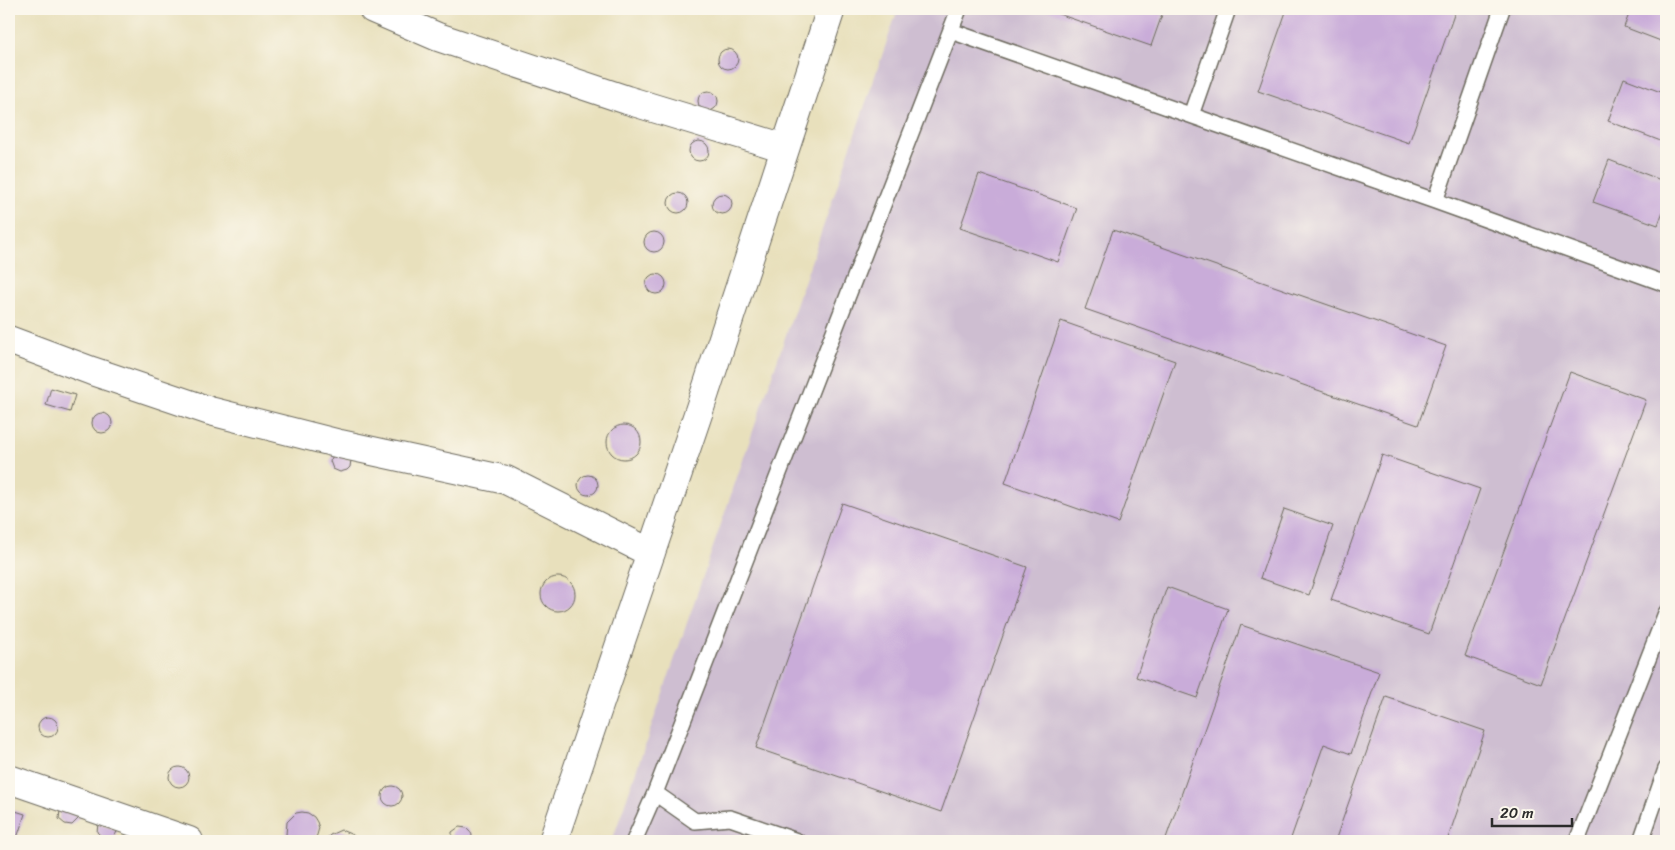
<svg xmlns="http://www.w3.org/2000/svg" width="1675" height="850" viewBox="0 0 1675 850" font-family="Sriracha,sans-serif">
<rect width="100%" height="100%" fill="#fbf7ec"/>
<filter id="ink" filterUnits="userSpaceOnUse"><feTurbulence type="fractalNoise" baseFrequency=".02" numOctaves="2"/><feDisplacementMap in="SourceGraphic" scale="10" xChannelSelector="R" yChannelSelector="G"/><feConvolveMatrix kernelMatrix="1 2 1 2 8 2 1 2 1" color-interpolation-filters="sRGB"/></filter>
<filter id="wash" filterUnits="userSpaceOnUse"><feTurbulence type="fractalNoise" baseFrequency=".0096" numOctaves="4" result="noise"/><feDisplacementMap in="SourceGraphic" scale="20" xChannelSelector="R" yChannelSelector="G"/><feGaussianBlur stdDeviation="1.12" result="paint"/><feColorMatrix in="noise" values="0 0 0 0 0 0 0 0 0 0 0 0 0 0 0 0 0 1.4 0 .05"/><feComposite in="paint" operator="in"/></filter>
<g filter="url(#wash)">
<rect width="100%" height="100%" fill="#e8e0bc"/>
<path fill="#cebed1" d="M898,9H1666V841H612Z"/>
<g id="blocks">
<path fill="#c9acd9" d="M1044,9H1164L1151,46Z
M1287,9H1456L1409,143L1258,91Z
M1631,9H1666V43L1624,27Z
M718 59a10 10 0 1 1 20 0a10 10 0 1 1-20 0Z
M1624,78L1666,94V143L1608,121Z
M698 101a10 10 0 1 1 20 0a10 10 0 1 1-20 0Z
M689 151a10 10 0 1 1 20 0a10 10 0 1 1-20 0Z
M1609,160L1666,182V203L1658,225L1593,202Z
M979,174L1077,208L1058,262L960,228Z
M668 203a10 10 0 1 1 20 0a10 10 0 1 1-20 0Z
M712 204a10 10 0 1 1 20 0a10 10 0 1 1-20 0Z
M1113,230L1446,346L1418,425L1085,309Z
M644 242a10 10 0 1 1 20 0a10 10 0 1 1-20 0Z
M646 284a10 10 0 1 1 20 0a10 10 0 1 1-20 0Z
M1061,321L1175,361L1118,523L1005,483Z
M1570,372L1646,400L1541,684L1465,656Z
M51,388L75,395L70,412L46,405Z
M92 423a10 10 0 1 1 20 0a10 10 0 1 1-20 0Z
M607 442a17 17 0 1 1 34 0a17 17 0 1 1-34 0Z
M334,454L351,460L350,467L347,470L340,472L333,469L330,461Z
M1382,455L1480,489L1429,634L1331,600Z
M578 485a10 10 0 1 1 20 0a10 10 0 1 1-20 0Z
M842,503L1027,567L941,812L756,748Z
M1284,509L1333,526L1309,595L1260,578Z
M541 594a17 17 0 1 1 34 0a17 17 0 1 1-34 0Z
M1167,587L1228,609L1197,698L1136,677Z
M1241,625L1379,672L1351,754L1324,744L1290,841H1165Z
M1386,697L1485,731L1447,841H1335Z
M38 727a10 10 0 1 1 20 0a10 10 0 1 1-20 0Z
M169 777a10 10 0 1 1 20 0a10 10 0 1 1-20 0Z
M382 796a10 10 0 1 1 20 0a10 10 0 1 1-20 0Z
M9,809L25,814L16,841L9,840Z
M60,810L80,817L72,825L65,824L59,819Z
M302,812L308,813L314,817L317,822L319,828L317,835L314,841H291L286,835L287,822L296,813Z
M98,824L118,830L114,837L107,839L103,838L97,832Z
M459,827L467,828L470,831L472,835L471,841H452V832Z
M341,830L353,835L357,841H325L330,835Z"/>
</g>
</g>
<g filter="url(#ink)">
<use href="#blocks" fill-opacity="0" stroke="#6d6a5e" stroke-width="1"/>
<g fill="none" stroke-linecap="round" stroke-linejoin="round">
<defs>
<path id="service" d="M951,31L1435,201L1666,284
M1191,115L1228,9
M1435,201L1502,9
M655,793L695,821L730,818L797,841
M634,841L655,793L959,9
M1577,841L1666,613
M1641,841L1666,769"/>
<path id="minor" d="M373,9L438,37L627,100L785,148
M9,340L92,371L210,411L340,444L506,480L651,553
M9,779L189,841
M553,841L700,408L831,9"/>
</defs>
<use href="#service" stroke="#6d6a5e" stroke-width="18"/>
<use href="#minor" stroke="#6d6a5e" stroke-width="30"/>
<use href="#service" stroke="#fff" stroke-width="15"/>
<use href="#minor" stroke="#fff" stroke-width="28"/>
</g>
</g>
<rect width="1675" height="850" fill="none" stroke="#fbf7ec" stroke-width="30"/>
<path d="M1492 818v8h80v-8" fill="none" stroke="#2b2b2b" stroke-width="2.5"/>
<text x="1500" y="818" font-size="15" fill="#2b2b2b" stroke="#fbf7ec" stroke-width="4" paint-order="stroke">20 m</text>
</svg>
